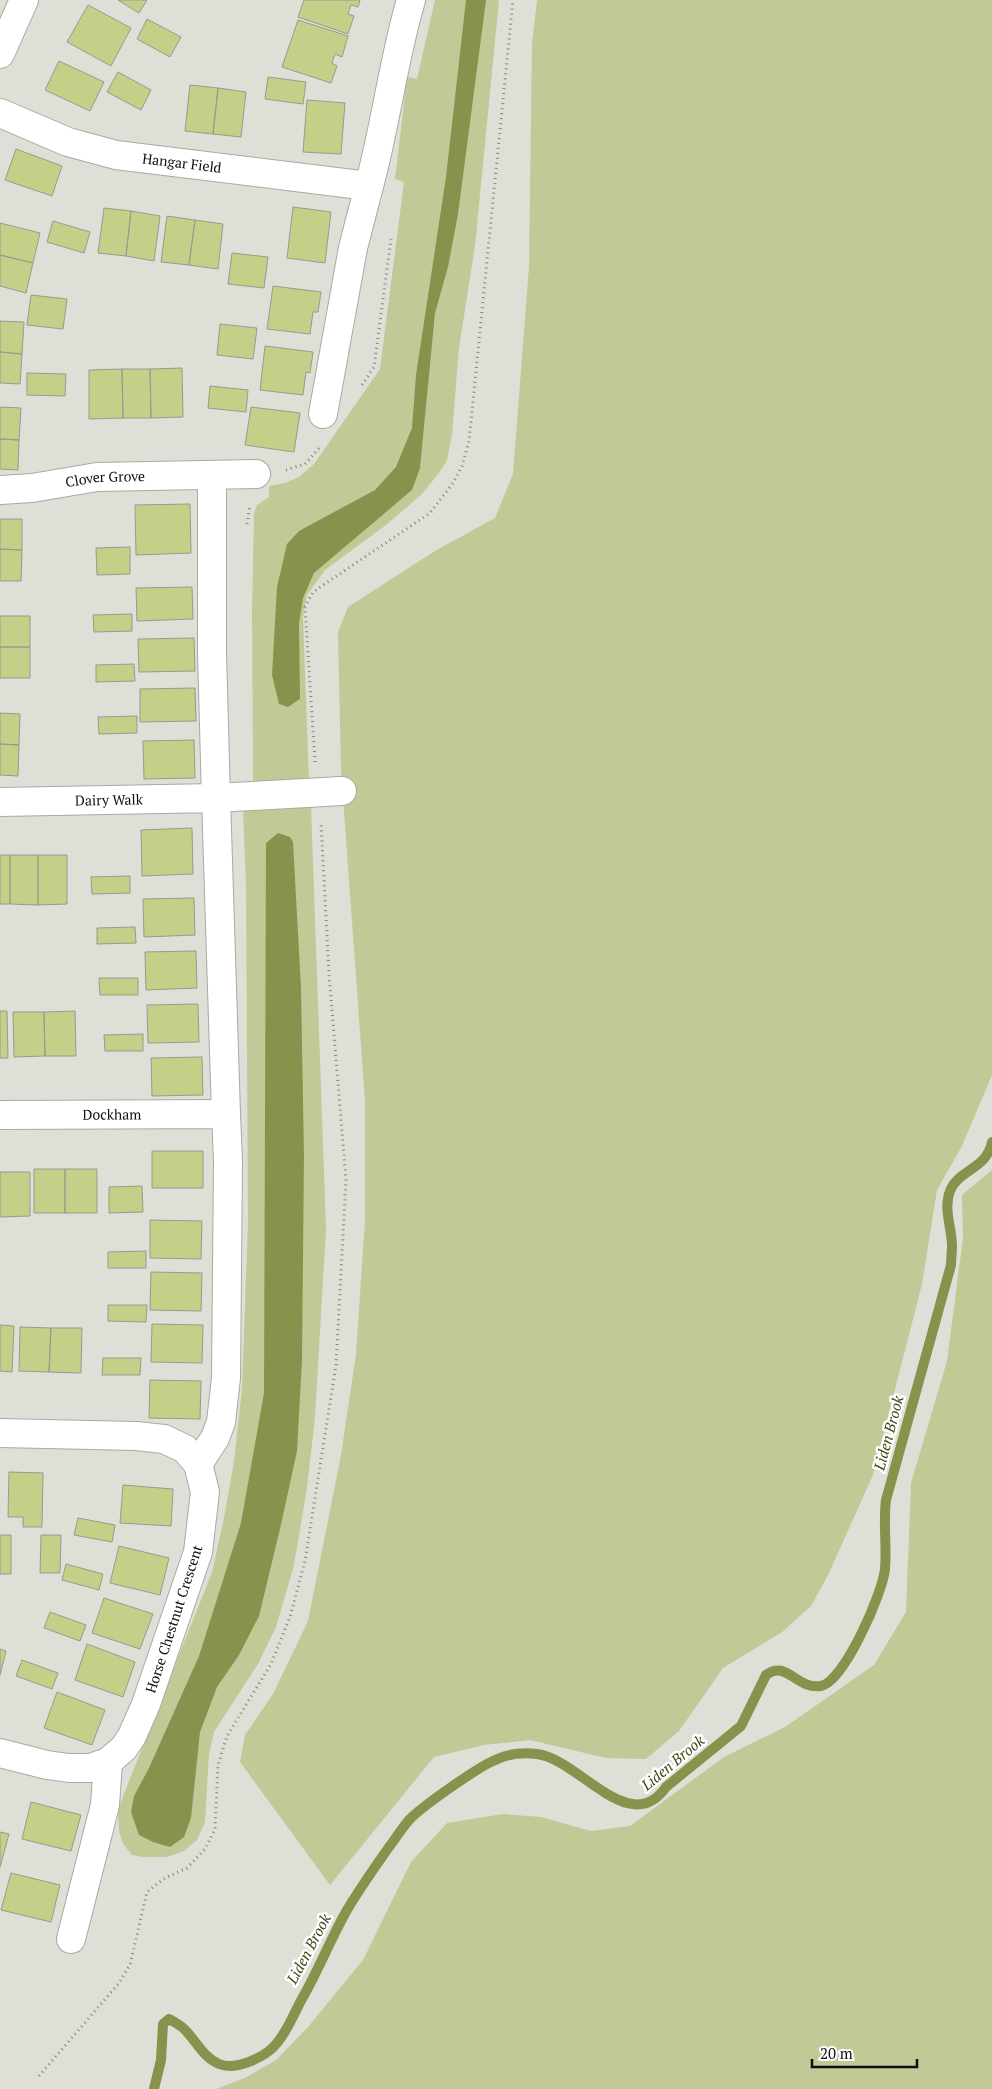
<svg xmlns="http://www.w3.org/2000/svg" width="992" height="2089" viewBox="0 0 992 2089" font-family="'PT Serif',serif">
<rect width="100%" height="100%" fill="#dedfd6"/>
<path fill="#c1c997" d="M435,0H499L475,246L459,348L452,434L447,460L439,473L421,495L386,525L325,570L307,595L303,617L309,780L253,782L252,610L254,514L257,505L269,497V486L285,483L299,477L314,464L380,369L404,182L395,179L407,77L417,79Z
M537,0H992V1075L962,1146L937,1190L922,1284L873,1475L828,1575L811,1606L782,1632L723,1668L679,1731L646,1759L606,1758L530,1740L484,1745L434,1757L330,1885L240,1762L245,1735L273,1694L308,1621L341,1455L356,1354L365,1220V1101L341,770L338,632L348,607L435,551L495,518L513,474L529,266L532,44Z
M311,805L326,1229L315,1417L307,1488L294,1565L276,1627L258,1664L214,1732L209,1754L205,1822L197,1840L184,1851L167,1857H143L132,1855L123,1844L119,1831L118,1809L212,1572L223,1523L234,1462L242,1388L248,1223L246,886L243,807Z
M992,1170V2089H216L245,2078L276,2060L308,2027L363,1960L411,1862L447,1823L503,1814L541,1817L591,1831L630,1826L724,1757L785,1727L874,1665L906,1612L911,1483L947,1361L963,1238L962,1195Z"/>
<path fill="#89924c" d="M466,0H486L458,214L448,267L435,313L420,468L412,490L314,573L303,598L299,624L300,699L288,707L279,704L272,675L277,587L287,544L299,531L375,490L396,467L412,428L416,375L446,177Z
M278,833L290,837L293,842L301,988L304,1156L302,1360L297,1451L280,1529L259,1616L239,1655L217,1687L200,1732L191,1818L184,1837L170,1847L153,1842L139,1835L131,1812L134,1796L149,1768L199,1656L241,1523L264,1393L266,843Z"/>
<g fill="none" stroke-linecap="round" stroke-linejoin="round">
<path stroke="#89924c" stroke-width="10" d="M154,2089L161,2060L163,2024L169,2019C173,2021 178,2024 182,2027C195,2038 202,2057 219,2064C236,2071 266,2057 277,2043C288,2030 294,2013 303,1997C319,1969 331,1938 347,1910C360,1888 375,1867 389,1847C396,1838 402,1828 409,1820C421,1807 477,1768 493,1761C506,1754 521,1752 537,1754C579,1759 630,1839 666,1787L741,1726L766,1675C786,1659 797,1690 821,1686C844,1682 883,1592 885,1569C887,1546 883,1523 886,1500L951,1265C951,1259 952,1252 952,1246C952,1228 943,1209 950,1191C958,1170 987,1169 992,1142"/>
</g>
<path fill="#c5cf88" stroke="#989a91" d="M118,0H147L139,13Z
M304,0H360L358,7L351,5L348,14L354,16L348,34L298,17Z
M88,5L131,28L111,66L67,42Z
M147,19L181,37L170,57L137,39Z
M298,20L348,36L342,57L335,54L332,63L337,66L331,83L282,67Z
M59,61L104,82L90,111L45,90Z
M118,72L151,90L141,110L107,92Z
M268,77L306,82L303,104L265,99Z
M190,85L218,88L213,134L185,131Z
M218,88L246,92L241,137L213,134Z
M307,100L345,103L341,154L303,152Z
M16,149L62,166L52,196L5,180Z
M293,207L331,212L325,263L287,258Z
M104,208L131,211L126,256L98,253Z
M131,211L160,216L154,261L126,256Z
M167,216L195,220L189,265L161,262Z
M195,220L223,224L218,269L189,265Z
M53,221L90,232L84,253L47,242Z
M0,223L40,233L33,263L0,255Z
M232,253L268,257L264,288L228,284Z
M0,255L33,263L26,293L0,286Z
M273,286L321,292L318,312H313L310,334L267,329Z
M31,295L67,299L63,329L27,325Z
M0,321L24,322L22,354L0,352Z
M220,324L257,328L253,359L217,355Z
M265,346L313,352L310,373L306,372L303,395L260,390Z
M0,352L22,354L20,384L0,383Z
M182,368L183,417L151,418L150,369Z
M122,369L123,418L89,419V370Z
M122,369H150L151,418H123Z
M27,373L66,374L65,396L27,395Z
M210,386L248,390L246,412L208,408Z
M0,407L21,408L19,440L0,439Z
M251,407L300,413L294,452L245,445Z
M0,439L19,440L18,470L0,469Z
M190,504L191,553L136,555L135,505Z
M0,519H22V550L0,549Z
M130,547V574L97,575L96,548Z
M0,549L22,550L21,581H0Z
M192,587L193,619L137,621L136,588Z
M132,614V631L94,632L93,615Z
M0,616H30V647H0Z
M194,638L195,671L139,672L138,639Z
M0,647H30V678H0Z
M134,664L135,681L96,682V665Z
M195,688L196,721L140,722V689Z
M0,713L20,714L19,745L0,744Z
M137,716V733L99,734L98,717Z
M194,740L195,778L144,779L143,741Z
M0,744L19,745L18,776L0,775Z
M192,828L193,874L142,876L141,830Z
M0,855H10V904H0Z
M10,855H38V905L10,904Z
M38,855H67V904L38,905Z
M130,876V893L92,894L91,877Z
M194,898L195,935L144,937L143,899Z
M135,927L136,943L97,944V928Z
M196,951L197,988L146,990L145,952Z
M99,978H138V995H100Z
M198,1004L199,1042L148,1043L147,1005Z
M0,1011H7L8,1058H0Z
M75,1011L76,1056H45L44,1012Z
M13,1012H44L45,1056L14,1057Z
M143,1034V1051H105L104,1035Z
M202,1057L203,1095L152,1096L151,1058Z
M152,1151H203V1188H152Z
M34,1169H65V1213H34Z
M65,1169H97V1213H65Z
M0,1172H30V1216L0,1217Z
M142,1186L143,1212L109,1213V1187Z
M150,1220L202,1221L201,1259L150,1258Z
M146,1251V1268H108V1252Z
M151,1272L202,1273L201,1311L150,1310Z
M108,1305H147L146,1322L108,1321Z
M152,1324L203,1325L202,1363L151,1362Z
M0,1325L14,1326L12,1372L0,1371Z
M20,1327L51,1328L49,1372L19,1371Z
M51,1328H82L81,1373L49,1372Z
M103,1358H141L140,1375H102Z
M150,1380L201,1381L200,1419L149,1418Z
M9,1472L43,1473L42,1527H23V1517H8Z
M123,1485L173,1489L171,1526L120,1523Z
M78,1518L115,1525L112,1542L74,1535Z
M0,1535H11V1574H0Z
M41,1535H61L60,1573H40Z
M119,1546L169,1558L160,1595L110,1583Z
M66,1564L103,1574L99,1590L62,1580Z
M104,1598L153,1614L140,1649L92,1633Z
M50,1612L86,1625L80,1641L44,1628Z
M87,1644L135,1662L123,1697L75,1680Z
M0,1649L6,1651L0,1675Z
M22,1660L58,1673L52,1689L16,1676Z
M57,1692L105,1710L92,1745L44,1728Z
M31,1802L81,1815L71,1851L22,1839Z
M0,1832L9,1834L0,1867Z
M11,1873L60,1885L51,1922L1,1910Z"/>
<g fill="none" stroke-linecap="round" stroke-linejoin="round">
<defs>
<g id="minor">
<path d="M0,54L24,0"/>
<path id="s1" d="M0,113L68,142L116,155L369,186L353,248L323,414"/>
<path d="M369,186C386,124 393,61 411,0"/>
<path d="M212,476V652L216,798L342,791"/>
<path id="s2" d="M0,490L32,488L97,477L256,474"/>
<path id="s3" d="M0,802L216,798L226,1114"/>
<path id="s4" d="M0,1115L226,1114L228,1161L226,1378L221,1422L215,1438L198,1464"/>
<path d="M0,1433L136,1436L164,1439L185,1449L198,1464L205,1492L198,1552L146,1704L132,1736L124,1748L108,1762L90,1768H69L47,1765L0,1753"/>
<path d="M71,1939L105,1805L108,1762"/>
</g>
</defs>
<use href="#minor" stroke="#a9aaa2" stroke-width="30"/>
<path stroke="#84847e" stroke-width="3" stroke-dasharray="1 4" stroke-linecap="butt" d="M362,385L374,367L391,239
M286,470L305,464L321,446
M247,524L250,505
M315,762L305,607L313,592L430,513L453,483L462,466L469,441L513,0
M39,2076L119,1983L130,1965L147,1892L165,1878L187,1868L205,1849L215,1829L218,1765L227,1736L271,1664L290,1617L305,1561L336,1365L346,1180L329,974L321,823"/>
<use href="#minor" stroke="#fff" stroke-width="28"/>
</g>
<g text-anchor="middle" stroke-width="5" stroke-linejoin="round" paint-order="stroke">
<g font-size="14" fill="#0e0e0b" stroke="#fff">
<text dy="5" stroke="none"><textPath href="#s1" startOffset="190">Hangar Field</textPath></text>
<text dy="5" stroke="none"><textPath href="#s2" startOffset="106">Clover Grove</textPath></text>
<text dy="5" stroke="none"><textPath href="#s3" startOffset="109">Dairy Walk</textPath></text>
<text dy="5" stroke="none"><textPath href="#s4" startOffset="112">Dockham</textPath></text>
<text transform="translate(174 1619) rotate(-72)" y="5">Horse Chestnut Crescent</text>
</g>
<g font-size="15" font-style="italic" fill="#414711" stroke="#fff">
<text transform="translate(889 1433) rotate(-75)" y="5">Liden Brook</text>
<text transform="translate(673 1763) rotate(-40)" y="5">Liden Brook</text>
<text transform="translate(309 1949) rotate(-62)" y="5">Liden Brook</text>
</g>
</g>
<path d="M812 2059v8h105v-8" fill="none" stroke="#0e0e0b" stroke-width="2.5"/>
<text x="820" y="2059" font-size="15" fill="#0e0e0b" stroke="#ffffff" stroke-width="4" paint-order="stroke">20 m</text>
</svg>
